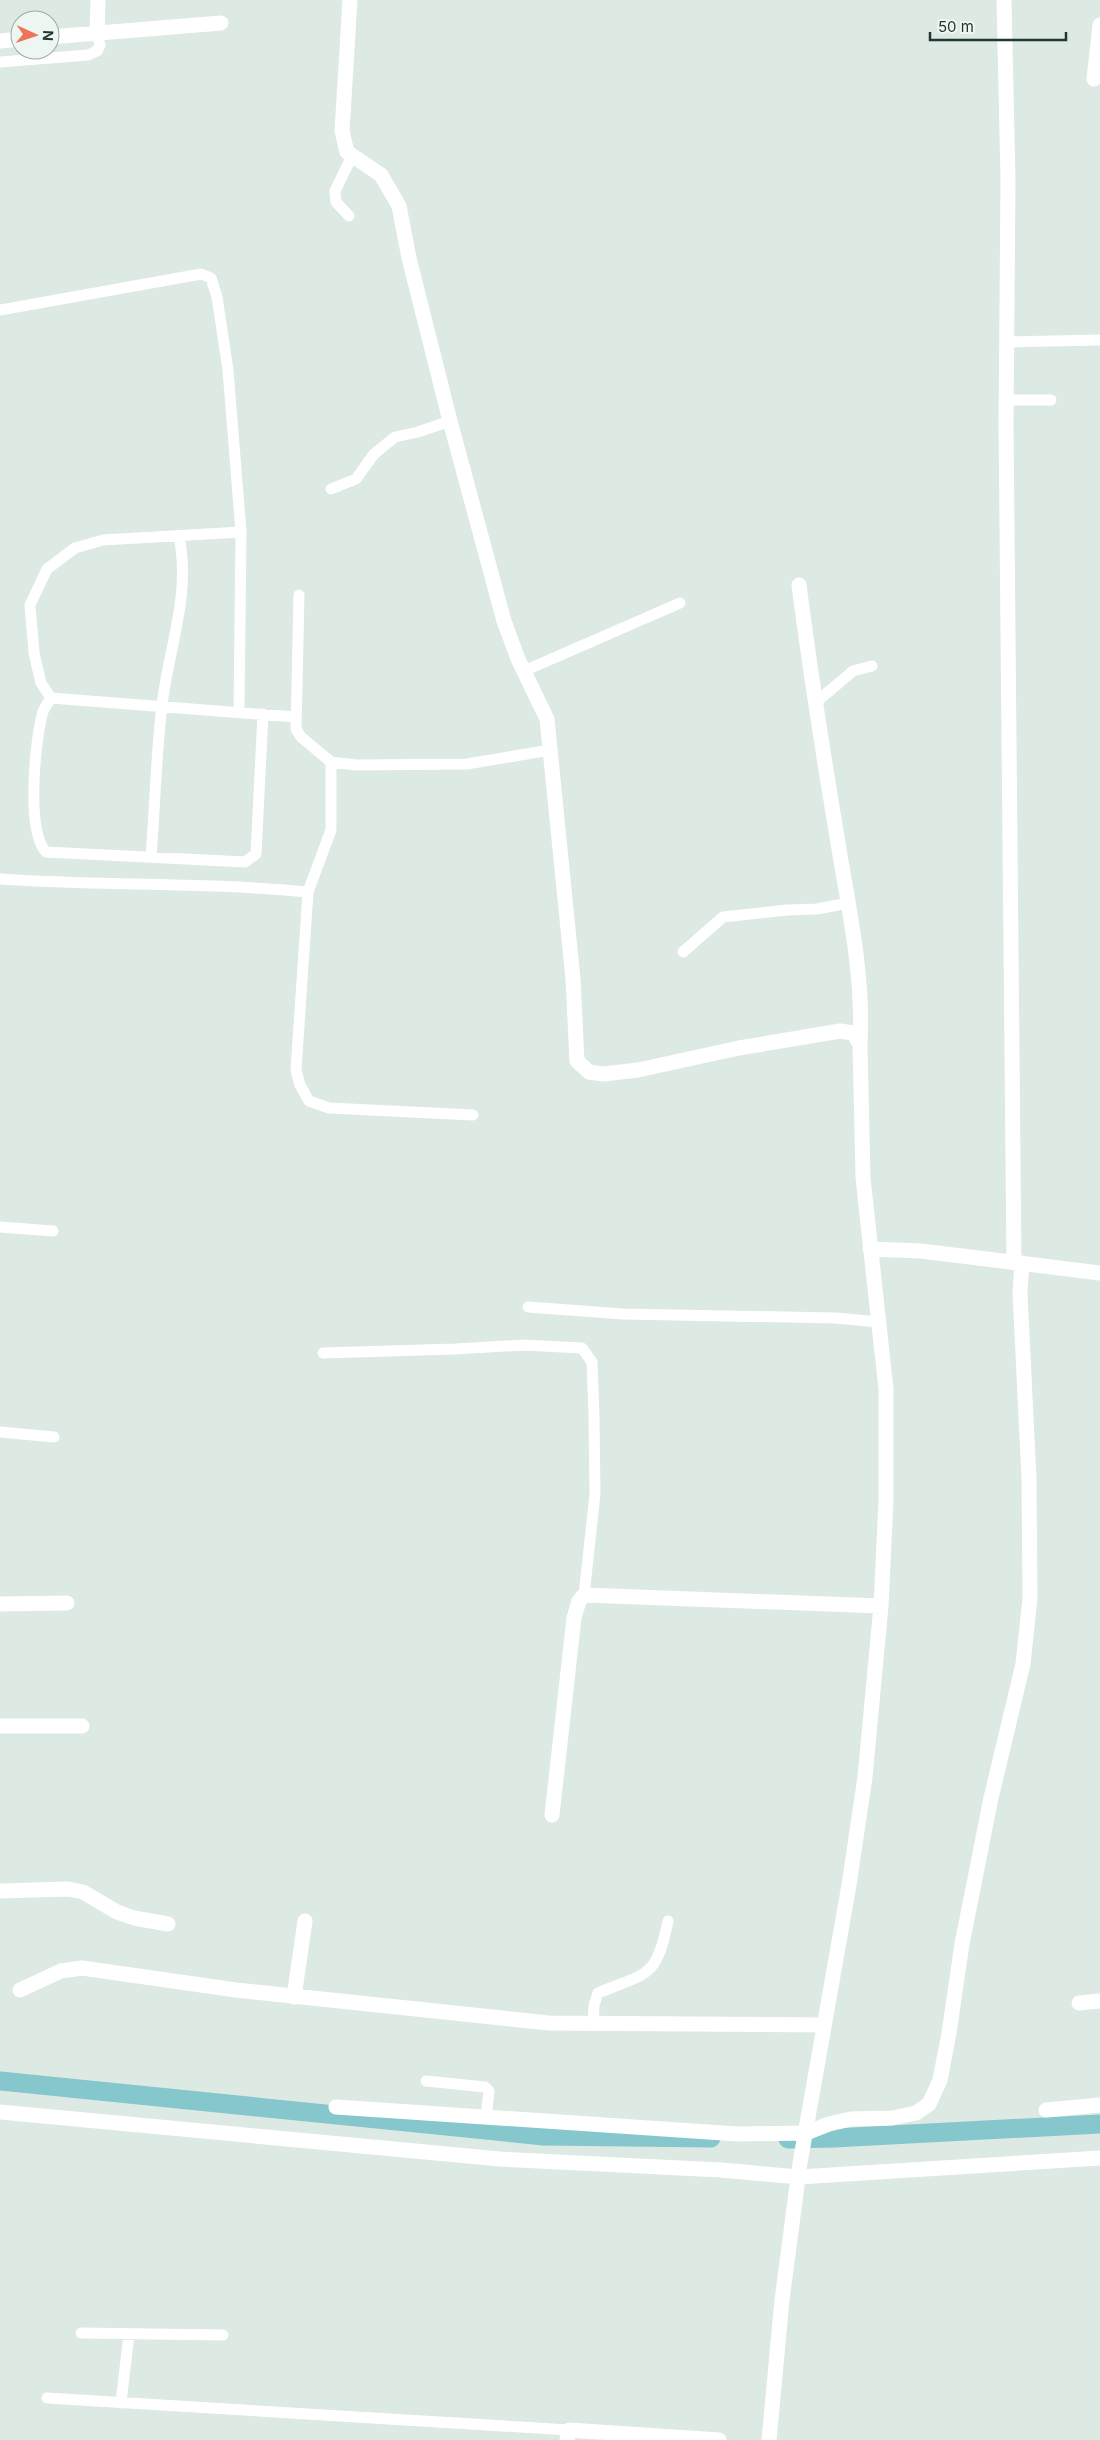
<svg xmlns="http://www.w3.org/2000/svg" width="1100" height="2440" viewBox="0 0 1100 2440" font-family="Inter,sans-serif">
<rect width="100%" height="100%" fill="#dde9e3"/>
<g fill="none" stroke-linecap="round" stroke-linejoin="round">
<path stroke="#86c6cd" stroke-width="19" d="M0,2081L544,2136L711,2138
M788,2139L834,2138L1100,2124"/>
<path stroke="#fff" stroke-width="11" d="M0,62L88,55L97,51L100,45L97,33
M349,216L336,202L335,191L352,156
M0,310L201,274L211,278L217,297L228,370L241,532L103,540L75,548L47,569L30,605L34,653L41,683L51,698L295,717
M1007,342L1100,340
M1007,400H1051
M331,489L356,479L374,454L395,437L418,432L450,421
M299,595L296,729L301,737L331,762
M524,671L680,603
M51,698C48,703 43,709 42,715C35,743 26,831 46,852L245,862L256,854L263,714
M815,703L853,671L872,666
M239,712L241,532
M151,857C155,806 156,755 162,705C169,646 191,596 179,536
M0,879C102,886 205,882 308,892
M683,952L723,917L787,910L817,909L848,903
M473,1115L329,1108L309,1101L300,1085L296,1070L308,892L331,830V762L356,765L467,764L550,750
M0,1227L53,1231
M528,1307L623,1314L836,1318L878,1322
M323,1353L455,1349L524,1345L582,1348L592,1362L594,1417L595,1494L584,1595
M0,1432L54,1437
M593,2024L594,2005L598,1993C648,1972 656,1979 668,1921
M426,2081L485,2087L489,2091L486,2117
M81,2333L223,2335
M47,2398L569,2430
M121,2403L129,2334"/>
<path stroke="#fff" stroke-width="15" d="M350,0L342,131L347,152L381,175L399,206L409,258L450,421L504,621L518,659L547,719L573,979L577,1061L589,1072L603,1074L638,1070L739,1048L840,1031L853,1033L860,1044L863,1178L886,1389V1501L881,1606L865,1777L849,1885L800,2163L782,2300L769,2440
M1004,0L1008,180L1006,424L1014,1263
M97,33L98,0
M50,37L221,23
M0,41L20,39
M1094,79L1100,25
M799,585C810,670 823,753 837,837C848,906 864,974 860,1044
M870,1249L921,1251L1100,1273
M0,1604L67,1603
M0,1726H82
M552,1815L574,1618L579,1601L584,1595L881,1606
M0,1891L68,1889L83,1892L117,1912L134,1918L168,1924
M20,1990L61,1971L82,1968L236,1990L549,2023L824,2025
M294,1997L305,1921
M1079,2003L1100,2001
M336,2107L738,2134L806,2133L829,2124L851,2119L892,2118L916,2113L929,2104L940,2080L949,2033L962,1944L991,1798L1023,1664L1030,1598L1029,1479L1020,1293L1022,1263
M1046,2110L1100,2105
M0,2112L500,2159L721,2170L799,2177L1100,2158
M567,2440L569,2430L719,2440"/>
</g>
<g transform="translate(35 35) rotate(93)"><circle r="24" fill="#eef6f1" stroke="#9caaa4"/>
<path d="M0-4L9 19L0 12L-9 19Z" fill="#ee7357"/>
<text y="-8" font-size="14" font-weight="bold" text-anchor="middle" fill="#203830">N</text>
</g>
<path d="M930 32v8h136v-8" fill="none" stroke="#203830" stroke-width="2.5"/>
<text x="938" y="32" font-size="15" fill="#203830" stroke="#eef6f1" stroke-width="4" paint-order="stroke">50 m</text>
</svg>
